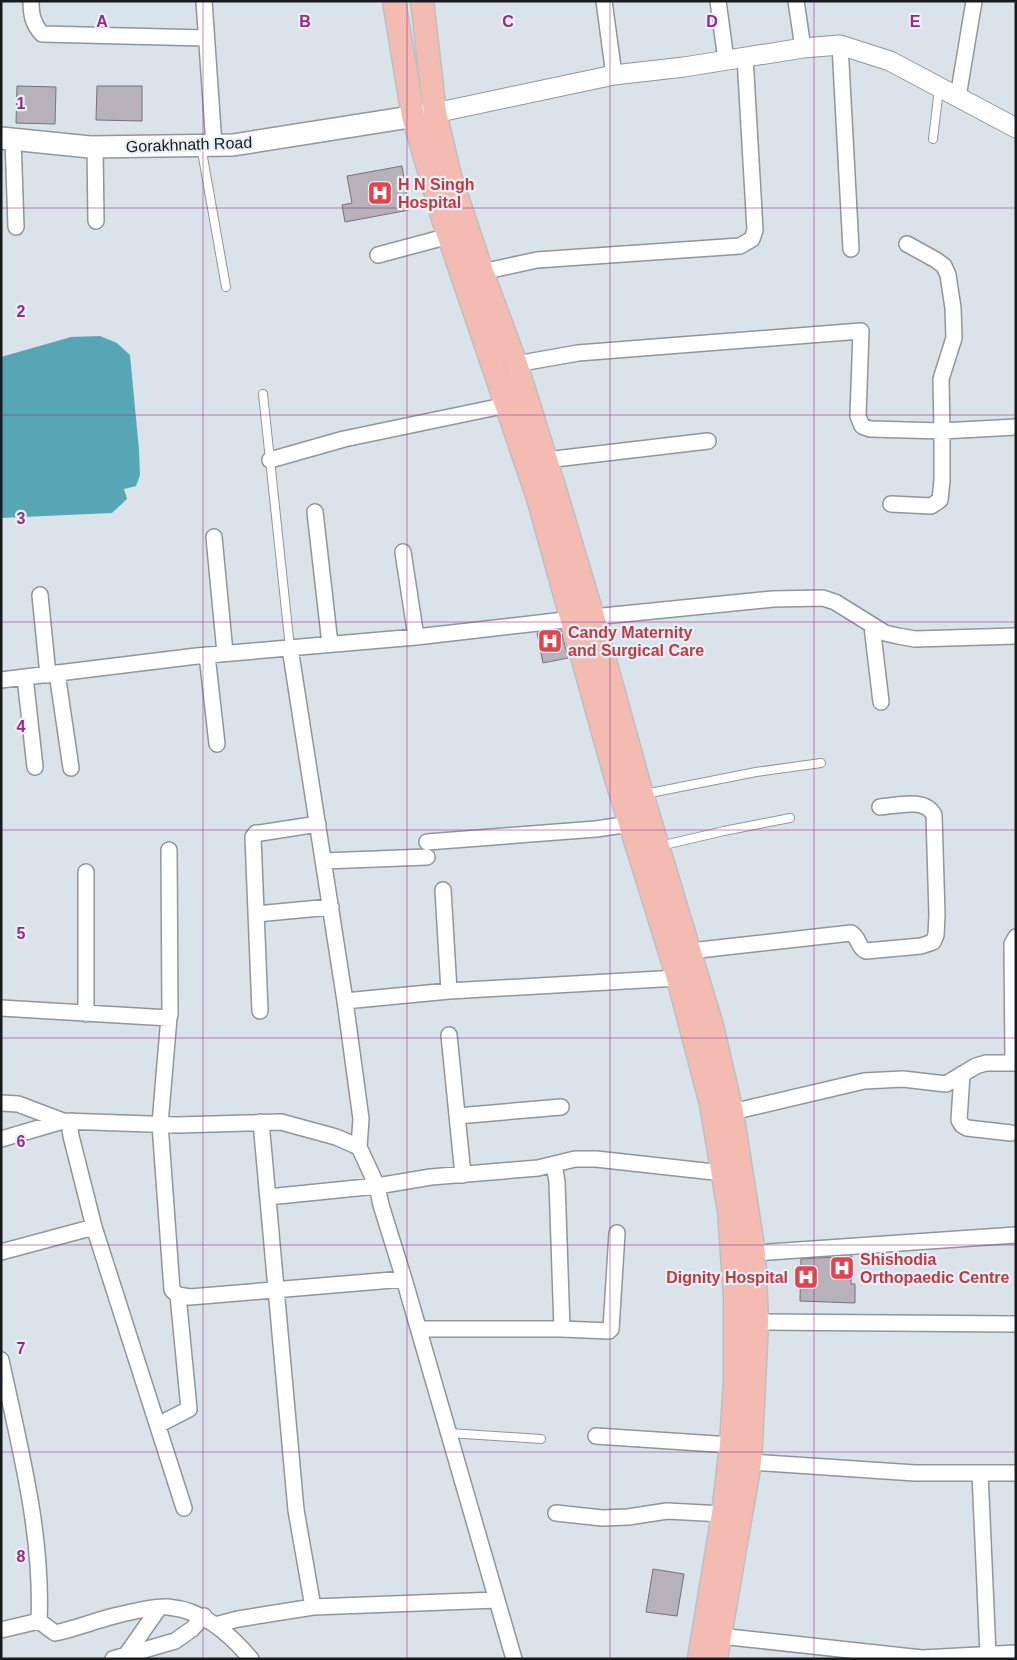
<svg xmlns="http://www.w3.org/2000/svg" width="1017" height="1660" viewBox="0 0 1017 1660" font-family="Arial,sans-serif">
<rect width="100%" height="100%" fill="#dae2ea"/>
<path fill="#57a6b6" d="M100,336L117,343L130,355L139,450L140,475L136,486L124,489L127,499L112,513L1,518V357L71,337Z"/>
<path fill="#b7b1ba" stroke="#777279" d="M17,86L56,87L55,124L16,123Z
M97,86H142V121L96,120Z
M402,166L409,210L345,222L342,205L352,203L347,176Z
M561,630L568,658L543,663L537,633Z
M852,1256L851,1284H855V1303L800,1301L801,1259Z
M653,1569L684,1574L677,1616L646,1612Z"/>
<g fill="none" stroke-linecap="round" stroke-linejoin="round">
<defs>
<path id="service" d="M933,139L939,89
M201,146L226,287
M263,394L290,648
M645,794L756,772L821,763
M660,846L724,831L790,818
M449,1433L541,1439"/>
<path id="minor" d="M31,1C31,15 33,24 42,34L206,38
M204,1L214,145
M604,1L614,75
M718,1L726,60
M796,1L803,48
M840,45L851,249
M958,97L974,1
M13,139L16,227
M95,147L96,221
M907,244L936,260L944,266L948,275L953,308L954,338L941,379L942,431L1016,427
M378,255L449,236
M482,272L537,260L740,246L752,239L755,230L745,57
M516,364L578,353L861,331L858,416L862,426L870,429L942,431V480L940,500L931,506L891,504
M270,460L344,439L507,405
M546,460L708,441
M315,512L330,644
M214,537L225,653
M403,552L416,637
M40,595L48,675
M593,617L773,599L823,598L835,602L885,633L898,636L915,639L1016,636
M872,626L881,702
M290,648L345,1001L361,1119L359,1147
M207,655L217,744
M57,673L71,768
M25,677L35,767
M1,680L197,656L416,637L573,619
M427,842L596,829L630,824
M324,861L427,857
M443,890L449,991
M256,914L331,907
M690,951L851,933C859,937 858,948 866,951L921,946L933,942L936,935L937,915L934,815C925,797 896,806 880,807
M345,1001L449,991L678,978
M1,1008L169,1018L170,1014L169,850
M260,1011L253,837L256,833H260L318,824
M86,1014V872
M169,1017L160,1124L172,1290L178,1295L190,1297L404,1279
M449,1035L463,1175
M1013,1063L1012,944L1016,937
M962,1074L959,1120L962,1125L967,1128L1011,1133
M1,1103L18,1104L63,1121L178,1125L281,1122L336,1137L359,1147L377,1186L381,1205L404,1279L514,1659
M732,1112L864,1081L903,1079L946,1084L976,1066L986,1063H1016
M457,1116L561,1107
M72,1121L70,1129L71,1136L94,1227L184,1508
M261,1122L296,1510L313,1607
M1,1139L63,1121
M554,1164L557,1182L562,1329
M268,1197L377,1186L431,1177L538,1168L575,1159H596L723,1173
M1,1252L94,1227
M754,1253L1016,1235
M757,1322L1016,1324
M419,1329H562L609,1331L611,1329L617,1233
M1,1360C19,1445 43,1533 39,1621L55,1633C75,1629 94,1621 114,1616C126,1613 157,1606 168,1607C203,1610 229,1633 251,1659
M158,1425L189,1409L178,1295
M596,1436L731,1445
M750,1462L915,1473H1016
M980,1473L988,1654
M556,1513L602,1518L628,1517L667,1511L723,1514
M215,1625L238,1619L313,1607L497,1600
M1,1630L39,1621
M720,1636L922,1658L1016,1653
M126,1655L159,1608
M113,1659L175,1641L192,1629L204,1616"/>
<path id="tertiary" d="M435,113L614,75L684,67L803,48L840,45L890,61L1016,128"/>
<path id="secondary" d="M1,138L90,147L233,145L429,114"/>
<path id="primary" d="M394,1L413,116L444,222L538,498L615,775L678,978L711,1104L729,1211L735,1297V1380L731,1445L723,1514L699,1659
M422,1L435,113L450,176L482,272L516,364L546,460L593,617L639,784L712,1026L732,1112L754,1253L757,1322L750,1462L716,1659"/>
</defs>
<use href="#service" stroke="#8f969d" stroke-width="10"/>
<use href="#minor" stroke="#8f969d" stroke-width="18"/>
<use href="#tertiary" stroke="#8f969d" stroke-width="21"/>
<use href="#secondary" stroke="#8f969d" stroke-width="24"/>
<use href="#primary" stroke="#bebfc0" stroke-width="25"/>
<use href="#service" stroke="#fff" stroke-width="8"/>
<use href="#minor" stroke="#fff" stroke-width="15"/>
<use href="#tertiary" stroke="#fff" stroke-width="19"/>
<use href="#secondary" stroke="#fff" stroke-width="21"/>
<use href="#primary" stroke="#f4bbb3" stroke-width="22"/>
</g>
<path fill="none" stroke="#962888" stroke-width="1" stroke-opacity="0.55" d="M203,1V1659M407,1V1659M610,1V1659M814,1V1659M1,208H1016M1,415H1016M1,622H1016M1,830H1016M1,1038H1016M1,1245H1016M1,1452H1016"/>
<defs>
<symbol id="hospital-square" viewBox="-11 -11 22 22"><rect x="-9" y="-9" width="18" height="18" rx="4" fill="#e0444e" stroke="#e8f0f7"/><path d="M-5-5h3v3.5h4V-5h3V5h-3V1.5h-4V5h-3Z" fill="#fff"/></symbol>
</defs>
<g fill-rule="evenodd">
<use href="#hospital-square" x="366" y="179" width="28" height="28"/>
<use href="#hospital-square" x="536" y="627" width="28" height="28"/>
<use href="#hospital-square" x="828" y="1254" width="28" height="28"/>
<use href="#hospital-square" x="792" y="1263" width="28" height="28"/>
</g>
<g text-anchor="middle" stroke-width="4.5" stroke-linejoin="round" paint-order="stroke">
<g font-size="16" fill="#181b1d" stroke="#e8f0f7">
<text transform="translate(189 144) rotate(-2)" y="6">Gorakhnath Road</text>
</g>
<g font-size="16" font-weight="bold" fill="#be3a42" stroke="#e8f0f7" text-anchor="start">
<text x="398" y="190">H N Singh<tspan x="398" dy="18">Hospital</tspan></text>
<text x="568" y="638">Candy Maternity<tspan x="568" dy="18">and Surgical Care</tspan></text>
<text x="860" y="1265">Shishodia<tspan x="860" dy="18">Orthopaedic Centre</tspan></text>
<text x="788" y="1283" text-anchor="end">Dignity Hospital</text>
</g>
</g>
<g font-size="16" text-anchor="middle" font-weight="bold" fill="#962888" stroke="#e8f0f7" stroke-width="4.5" stroke-linejoin="round" paint-order="stroke">
<text x="102" y="27">A</text>
<text x="305" y="27">B</text>
<text x="508" y="27">C</text>
<text x="712" y="27">D</text>
<text x="915" y="27">E</text>
<text x="21" y="109">1</text>
<text x="21" y="317">2</text>
<text x="21" y="524">3</text>
<text x="21" y="732">4</text>
<text x="21" y="939">5</text>
<text x="21" y="1147">6</text>
<text x="21" y="1354">7</text>
<text x="21" y="1562">8</text>
</g>
<rect width="1017" height="1660" fill="none" stroke="#181b1d" stroke-width="5"/>
</svg>
